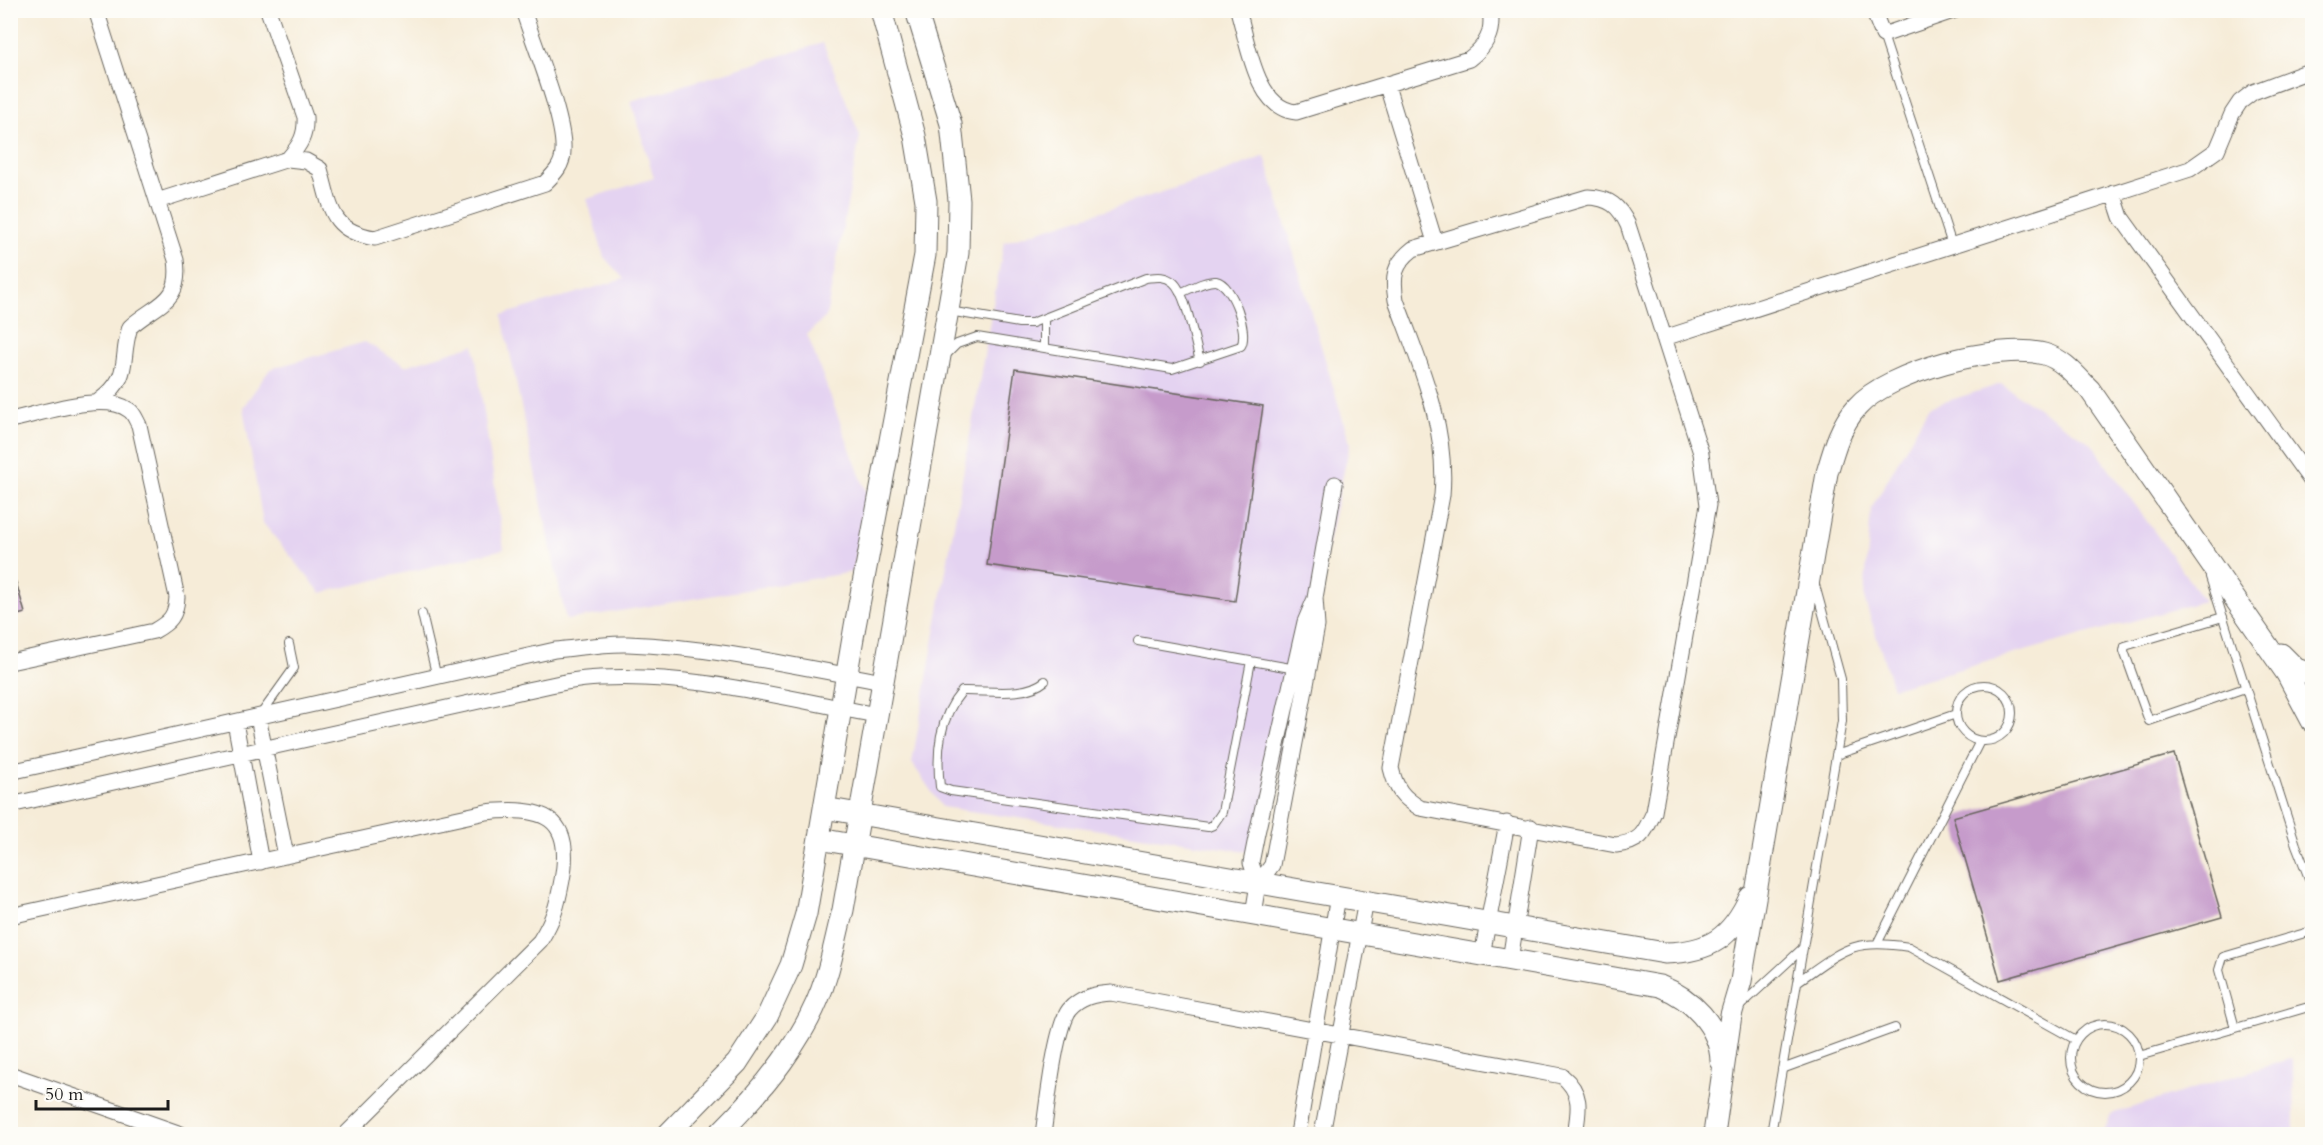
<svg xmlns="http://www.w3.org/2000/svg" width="2323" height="1145" viewBox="0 0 2323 1145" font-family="Cardo,serif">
<rect width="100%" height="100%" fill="#fdfcf7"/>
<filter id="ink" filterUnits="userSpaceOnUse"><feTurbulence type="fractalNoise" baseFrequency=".0167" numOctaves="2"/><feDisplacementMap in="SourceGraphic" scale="12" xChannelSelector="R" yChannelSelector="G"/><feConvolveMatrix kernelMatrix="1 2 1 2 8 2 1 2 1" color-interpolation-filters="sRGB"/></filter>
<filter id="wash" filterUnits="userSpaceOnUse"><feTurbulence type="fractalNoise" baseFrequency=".008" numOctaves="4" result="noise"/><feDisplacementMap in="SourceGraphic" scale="24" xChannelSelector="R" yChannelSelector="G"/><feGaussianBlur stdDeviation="1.35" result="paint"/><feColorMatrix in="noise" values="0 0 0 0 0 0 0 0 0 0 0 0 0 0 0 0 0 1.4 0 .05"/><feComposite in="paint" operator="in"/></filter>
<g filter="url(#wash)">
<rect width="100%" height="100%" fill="#f6ecd8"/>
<path fill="#e4d3f1" d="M823,43L860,136L826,317L807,334L867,494L853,572L566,620L502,315L624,279L604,257L587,199L654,178L631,101Z
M1265,156L1350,444L1258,853L942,807L912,763L1004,242L1210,177Z
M365,342L405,366L474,345L504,549L321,593L263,523L243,407L270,369Z
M2001,384L2091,443L2204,601L1893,688L1864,598L1871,509L1929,407Z
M2293,1058L2294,1134H2103L2111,1114Z"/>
<g id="blocks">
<path fill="#c69bcb" d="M1015,369L1263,406L1235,601L987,565Z
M16,582L25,613L10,617V583Z
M2174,754L2222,917L2000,980L1953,817Z"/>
</g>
</g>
<g filter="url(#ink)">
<use href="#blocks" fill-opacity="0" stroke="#68655e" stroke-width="1.5"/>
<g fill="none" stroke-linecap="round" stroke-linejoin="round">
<defs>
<path id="lane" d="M1883,35L1952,245
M949,311L1019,323H1032L1146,278C1156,277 1164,275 1173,282C1186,292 1195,344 1200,361
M1044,320V346
M945,356L957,344L977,337L1172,369L1241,346C1249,333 1233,284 1216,281C1206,280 1190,289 1180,293
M2210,577L2296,845L2312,886
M422,614L437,678
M2223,617L2125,646L2124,651L2149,721L2245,688
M1138,641L1296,669
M1045,681C1024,698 988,690 962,691C939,718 936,752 940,787L951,791L1208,827L1213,825L1222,812L1251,661
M1956 713a28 28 0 1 1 56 0a28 28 0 1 1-56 0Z
M261,714L294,668L289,644
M1836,755L1956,714
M1878,942L1980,741
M1797,982C1843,950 1851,938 1909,947L2076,1040
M1740,1006L1803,948
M2071 1058a34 34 0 1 1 68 0a34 34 0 1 1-68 0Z
M2235,1028L2219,970L2223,957L2312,931
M2139,1056L2312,1006
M1782,1069L1895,1028
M1771,1134L1842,721L1841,679L1815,585"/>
<path id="street" d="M96,10L176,260C182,303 157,303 130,327C119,362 133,375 99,401
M268,10L305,117C306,136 300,145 288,159
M1238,10C1248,43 1256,109 1296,112L1469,59C1486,46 1494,33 1490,10
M1873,10L1883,35L1956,10
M1387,86L1435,242
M2113,193L2121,217L2312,482
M1588,197C1610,198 1619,206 1628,225L1701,453L1708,505L1654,812C1644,834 1641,842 1616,845L1420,808C1402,797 1396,789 1391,768L1442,495C1448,426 1419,363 1396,300C1392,276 1394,264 1413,249Z
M157,201L288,159L306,161L320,169C331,208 330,231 375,238L545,183C555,173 563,165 563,151C565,119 534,45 523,10
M1664,338L2190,169L2217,150L2232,114L2240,102L2253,92L2312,70
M10,420C40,414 104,391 129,410C134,413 136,420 139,425L177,597C176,616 170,622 154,631L10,662
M258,717L286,856
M235,722L261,862
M10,772L555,650C579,648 604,643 628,644C714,647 799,667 883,682
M10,805L519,692C546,686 573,679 600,678C693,673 787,699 877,715
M1258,884L1251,863L1257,833L1305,622L1314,601
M1253,914L1258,884L1272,865L1317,626L1315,598L1335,484
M10,916L486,812C543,806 574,816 562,880C557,907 554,918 540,941L346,1134
M1482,955L1507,823
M1510,960L1531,827
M10,1074L181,1134
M1043,1134C1047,1108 1055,1028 1069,1010C1080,997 1095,994 1111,993L1562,1076C1583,1093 1579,1110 1575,1134
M1298,1134L1338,896
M1322,1134L1366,901"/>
<path id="secondary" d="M2281,654L2296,669L2312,674
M824,808L1665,953C1710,952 1731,938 1750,897
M819,839L1660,986C1691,998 1720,1026 1721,1061
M668,1134L737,1063L767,1017L791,965L806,914L855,626L925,255L926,201L915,136L881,10
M719,1134C762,1091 808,1037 826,977C833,955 837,932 843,910L958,253L959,200L951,124L916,10
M1714,1134L1731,1015L1741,981L1827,473C1834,449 1840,426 1857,407C1887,372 1999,342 2044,354C2063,359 2077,377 2090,390L2287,674L2312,721"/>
</defs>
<use href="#lane" stroke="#68655e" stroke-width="10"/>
<use href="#street" stroke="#68655e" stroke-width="17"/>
<use href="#secondary" stroke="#68655e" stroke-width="23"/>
<use href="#lane" stroke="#fff" stroke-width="8"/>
<use href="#street" stroke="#fff" stroke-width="15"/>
<use href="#secondary" stroke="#fff" stroke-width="21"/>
</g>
</g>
<rect width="2323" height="1145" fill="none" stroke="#fdfcf7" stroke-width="36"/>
<path d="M36 1100v9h132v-9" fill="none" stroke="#1c1c1c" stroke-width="3"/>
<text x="45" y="1100" font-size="18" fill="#1c1c1c" stroke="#fdfcf7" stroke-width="4.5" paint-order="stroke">50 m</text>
</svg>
